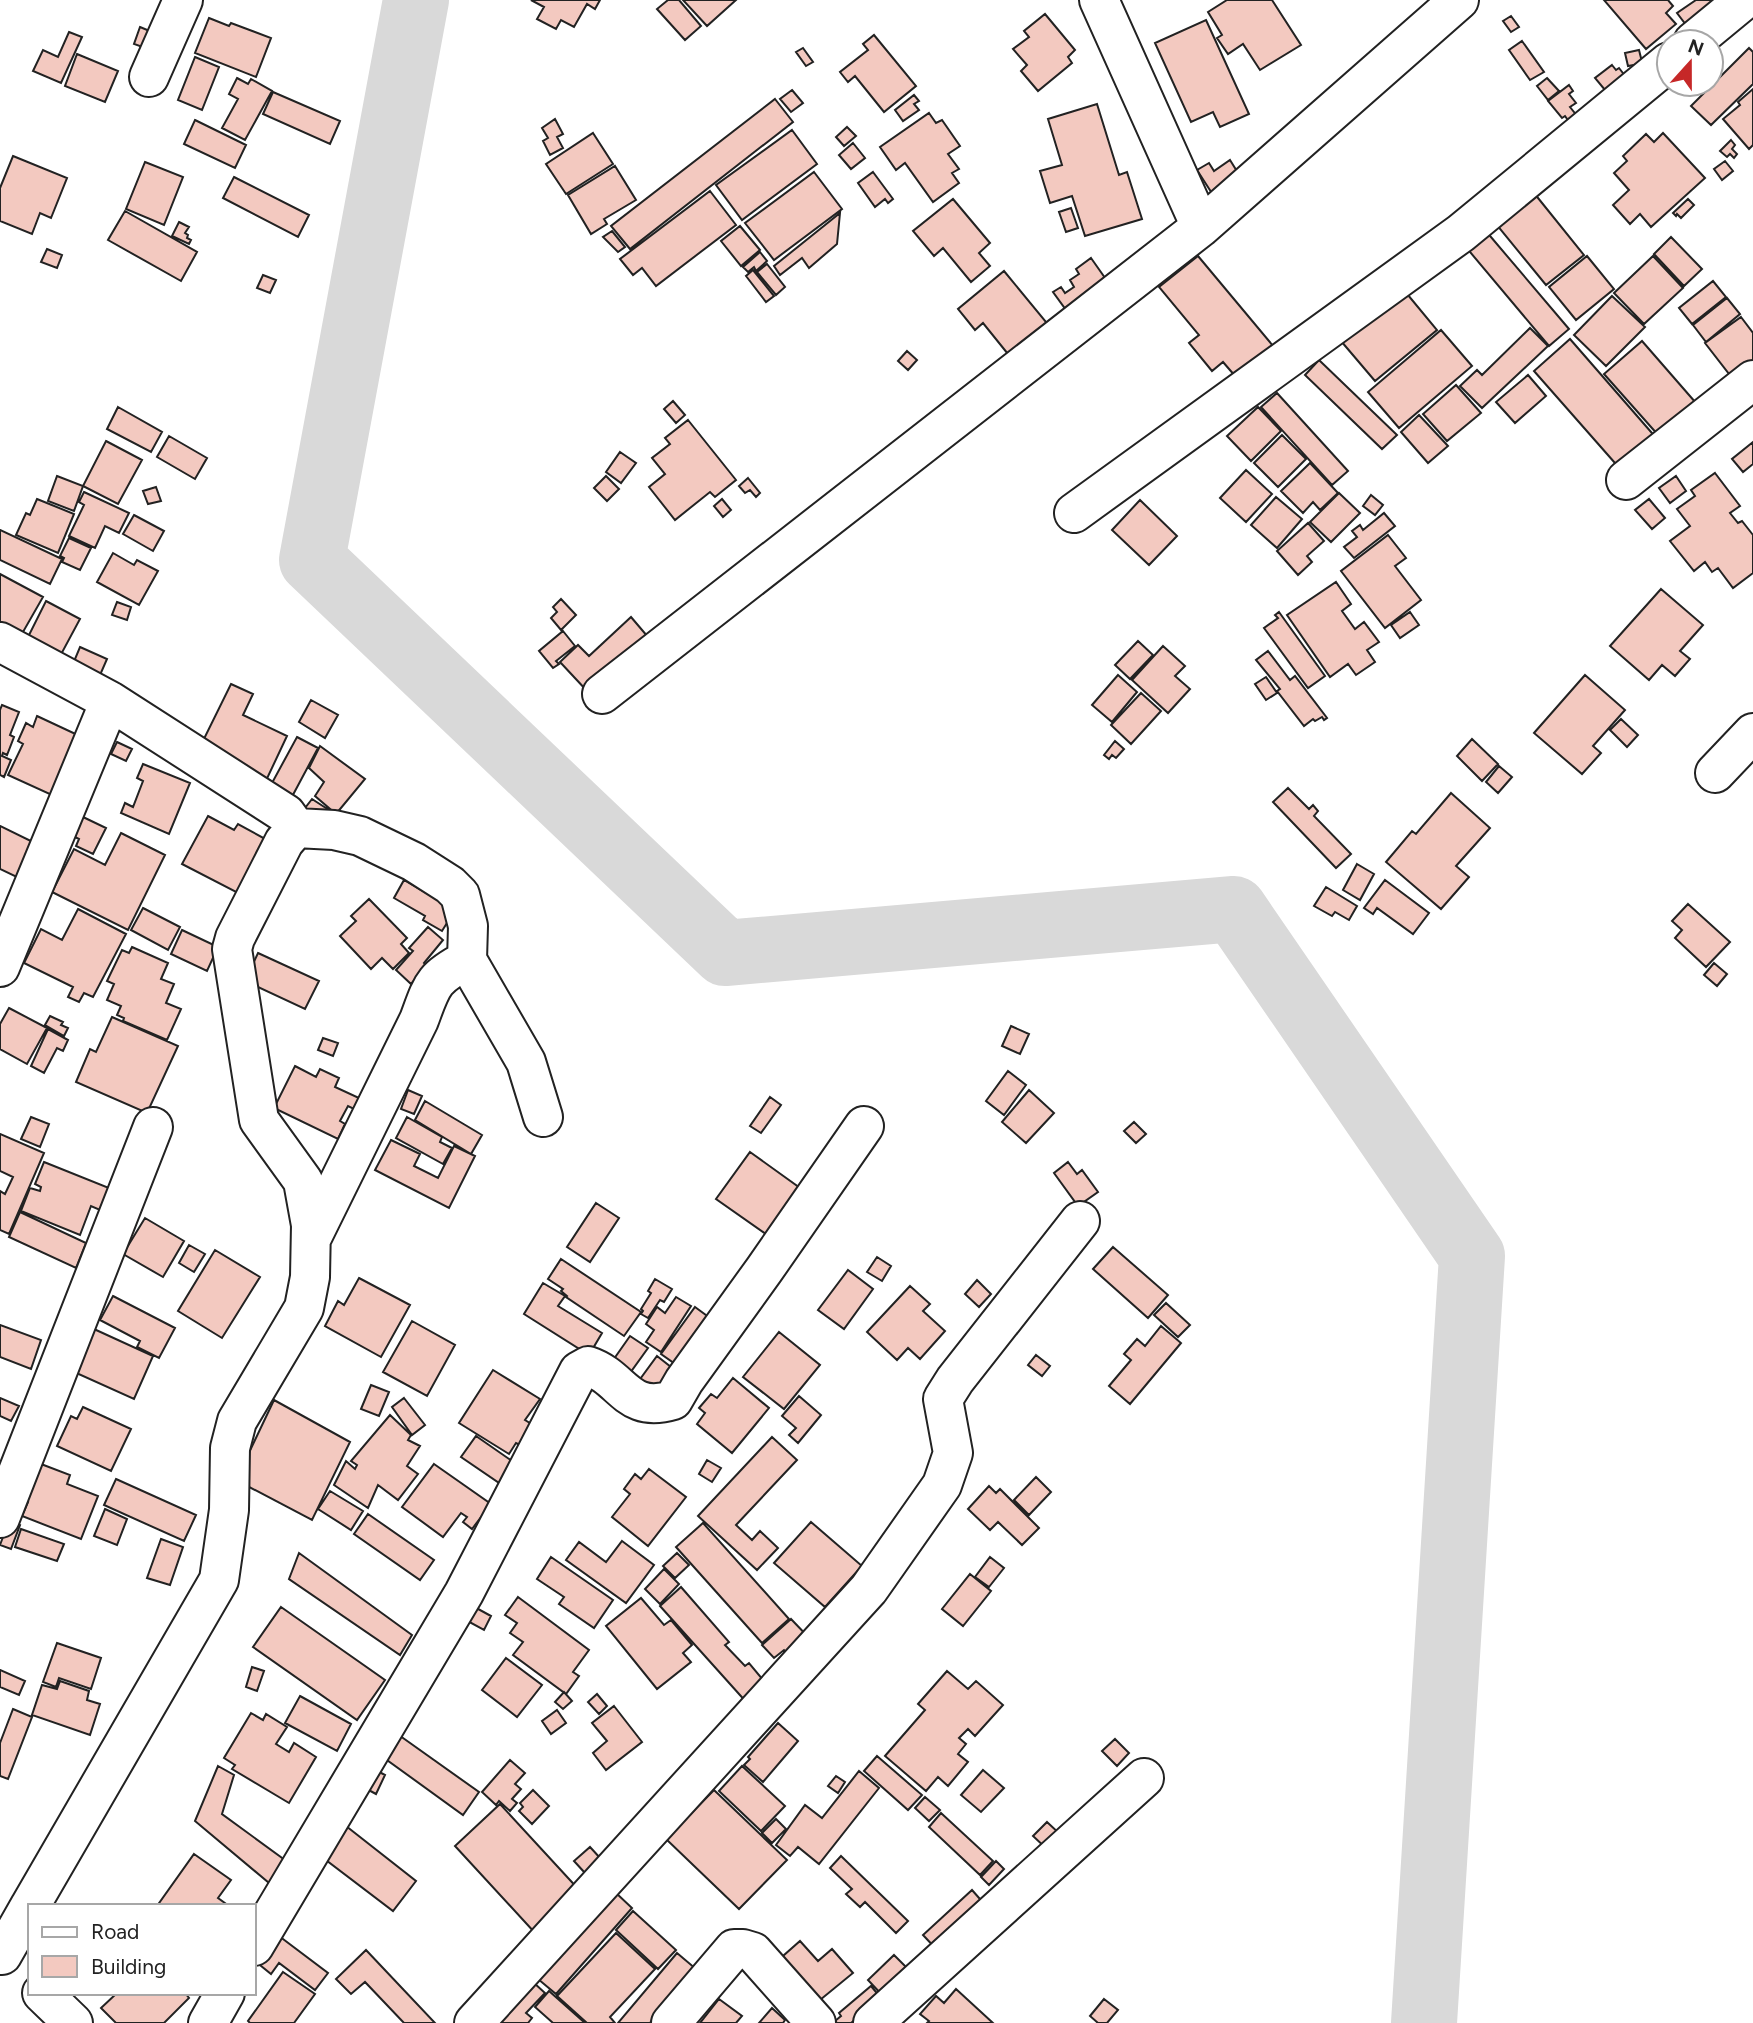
<svg xmlns="http://www.w3.org/2000/svg" width="1753" height="2023" viewBox="0 0 1753 2023" font-family="Figtree,sans-serif">
<rect width="100%" height="100%" fill="#fff"/>
<g fill="none" stroke-linecap="round" stroke-linejoin="round">
<path stroke="#d9d9d9" stroke-width="66" d="M416,0L312,560L725,953L1234,909L1472,1256L1424,2023"/>
</g>
<path fill="#f3c9c0" stroke="#222" stroke-width="2" d="M531,0H600L595,9L587,4L574,27L561,20L556,29L537,19L544,7Z
M668,0H679L701,26L685,40L657,9Z
M683,0H736L707,26Z
M1227,0H1272L1301,45L1260,70L1243,44L1228,54L1217,38L1222,35L1208,12Z
M1604,0H1668L1673,6L1666,13L1676,24L1646,49Z
M1696,0H1713L1722,13L1693,34L1677,13Z
M1045,14L1075,50L1068,57L1072,63L1038,91L1021,71L1027,65L1013,49L1029,37L1024,31Z
M1511,16L1519,27L1511,32L1503,21Z
M209,18L229,26L231,23L271,38L256,77L195,53Z
M1206,20L1249,114L1220,127L1213,112L1191,122L1155,43Z
M140,27L157,34L151,50L134,44Z
M69,32L82,37L61,83L33,71L43,50L58,57Z
M874,35L916,86L884,112L855,76L848,82L840,72L868,50L863,44Z
M1522,41L1544,72L1530,80L1509,50Z
M803,48L813,62L806,66L796,52Z
M1749,48L1753,52V84L1711,125L1691,106Z
M1639,50L1644,70L1635,72L1634,65L1628,66L1625,53Z
M77,54L118,71L105,102L65,86Z
M195,57L219,67L202,110L178,100Z
M1612,65L1616,70L1619,68L1629,81L1610,96L1595,78Z
M237,78L248,84L251,79L272,91L245,140L222,128L238,99L229,94Z
M1547,78L1559,91L1548,100L1537,86Z
M1569,85L1573,91L1569,94L1576,103L1570,107L1578,117L1570,123L1565,116L1562,118L1548,101Z
M1753,89V145L1749,149L1723,119L1740,105L1738,102Z
M792,90L803,103L791,112L780,99Z
M273,92L340,121L330,144L263,114Z
M914,95L919,101L914,104L919,110L903,121L895,110Z
M775,99L793,122L630,249L611,226Z
M1097,104L1119,175L1127,172L1142,219L1085,236L1072,196L1050,203L1040,171L1062,165L1048,119Z
M929,113L936,123L942,120L960,146L948,154L959,169L952,173L959,183L933,202L905,163L896,170L880,147Z
M555,119L563,134L557,137L563,148L550,155L543,141L548,138L542,128Z
M195,120L246,145L235,168L184,144Z
M847,127L856,136L844,146L836,137Z
M792,130L817,164L742,220L716,185Z
M593,133L613,164L566,194L546,164Z
M1663,133L1705,178L1651,227L1640,214L1630,224L1613,205L1629,190L1614,173L1627,161L1623,156L1646,134L1654,142Z
M1731,140L1735,145L1732,149L1737,154L1734,158L1730,154L1727,157L1720,151Z
M853,143L865,158L851,169L839,155Z
M13,156L67,178L51,218L40,213L32,234L0,221V188Z
M1230,160L1243,181L1215,198L1197,170L1209,163L1214,171Z
M1725,161L1733,171L1722,180L1714,169Z
M145,162L183,177L164,225L126,209Z
M615,166L636,200L604,219L607,224L591,234L568,195Z
M814,172L842,209L774,260L745,223Z
M873,172L893,199L888,203L885,199L875,207L858,183Z
M234,177L309,215L298,237L223,198Z
M710,191L736,225L656,286L642,268L633,275L620,259Z
M1534,193L1584,255L1546,285L1496,224Z
M953,199L990,243L979,253L990,266L971,282L943,248L934,256L913,231Z
M1688,199L1694,205L1681,218L1677,214L1676,216L1673,213Z
M1071,208L1078,228L1066,232L1059,212Z
M125,211L197,252L181,281L108,240Z
M840,213L837,244L809,268L802,258L780,275L774,266Z
M179,222L189,227L185,233L188,235L187,238L191,240L189,244L172,236Z
M740,226L760,250L741,266L721,241Z
M1485,230L1569,329L1549,346L1465,246Z
M612,231L625,247L618,252L603,237Z
M1671,237L1702,269L1684,286L1654,254Z
M47,249L62,255L57,268L41,262Z
M760,252L767,261L756,271L754,267L748,272L743,267Z
M1198,256L1279,353L1242,384L1223,362L1212,371L1189,343L1199,335L1159,287Z
M1587,256L1614,289L1576,320L1549,287Z
M1653,256L1683,288L1644,324L1614,293Z
M1091,258L1110,285L1069,314L1053,292L1061,287L1065,293L1074,287L1070,280L1079,274L1076,269Z
M767,264L785,287L776,295L757,272Z
M753,270L774,296L766,302L746,276Z
M1004,271L1051,328L1012,359L983,323L975,330L958,309Z
M263,275L276,280L270,293L257,288Z
M1713,281L1726,297L1692,324L1679,308Z
M1403,289L1437,330L1375,381L1341,341Z
M1612,296L1645,327L1606,366L1574,335Z
M1727,298L1740,314L1706,342L1693,325Z
M1741,317L1753,333V364L1733,379L1705,343Z
M1530,328L1548,346L1482,408L1460,386L1477,370L1482,375Z
M1441,330L1472,366L1399,428L1368,392Z
M1570,339L1658,440L1622,471L1534,371Z
M1642,341L1696,403L1659,436L1604,374Z
M907,351L917,360L908,370L898,361Z
M1319,360L1397,435L1382,449L1305,375Z
M1528,375L1546,396L1515,423L1496,402Z
M1456,385L1481,413L1447,441L1423,414Z
M1277,393L1348,471L1332,485L1261,407Z
M673,401L685,415L676,423L664,409Z
M118,407L162,432L151,452L107,429Z
M1258,407L1281,431L1251,461L1227,436Z
M1419,415L1448,446L1428,463L1401,432Z
M688,420L736,480L715,497L710,492L675,520L649,487L665,474L652,458L670,444L665,438Z
M1282,435L1306,459L1278,487L1254,463Z
M169,436L207,458L195,479L157,457Z
M106,441L142,460L118,504L83,486Z
M1753,442V464L1743,472L1732,459Z
M620,452L636,463L621,483L606,472Z
M1310,463L1338,493L1320,510L1313,502L1303,513L1281,491Z
M1246,470L1272,494L1246,522L1220,498Z
M1715,473L1740,506L1730,513L1738,523L1742,521L1753,535V573L1733,588L1718,568L1712,572L1705,562L1694,571L1670,541L1690,526L1677,509L1695,496L1691,490Z
M57,476L83,486L74,511L48,501Z
M606,476L619,489L607,501L594,488Z
M1676,476L1686,491L1670,503L1659,488Z
M748,478L760,493L756,497L750,490L745,493L739,486Z
M156,487L161,501L148,504L143,491Z
M84,492L129,513L119,533L105,526L95,548L69,536L84,505L79,502Z
M1339,493L1360,513L1331,542L1310,522Z
M1371,495L1383,505L1375,515L1363,506Z
M1276,497L1302,519L1277,548L1251,525Z
M37,499L74,514L58,553L16,535L26,513L30,515Z
M722,499L731,510L723,517L714,506Z
M1649,499L1665,518L1652,529L1635,510Z
M1140,500L1177,536L1149,565L1112,530Z
M1384,513L1395,526L1354,558L1344,547L1357,537L1352,531L1360,525L1363,530Z
M134,515L164,531L153,551L123,534Z
M1308,523L1324,541L1307,556L1312,562L1298,575L1277,551Z
M0,530L62,559L50,584L0,560Z
M1388,535L1406,558L1395,566L1421,600L1385,628L1341,571Z
M69,538L91,548L80,570L62,562L64,558L60,556Z
M113,553L134,565L137,560L158,571L139,605L97,582Z
M0,574L43,597L19,639L0,628Z
M1336,582L1351,604L1342,611L1355,629L1364,622L1379,642L1367,650L1375,662L1356,675L1348,664L1330,677L1287,615Z
M1661,589L1703,625L1680,651L1690,659L1675,676L1662,665L1649,680L1610,646Z
M561,599L576,615L561,630L551,618L557,612L553,607Z
M46,601L80,619L58,660L25,643Z
M117,602L131,607L127,620L112,615Z
M1279,612L1325,676L1308,688L1264,628L1278,618L1275,615Z
M1410,612L1419,625L1400,638L1391,625Z
M631,617L648,637L588,692L560,662L578,645L589,656Z
M563,631L575,646L556,661L559,664L553,668L539,651Z
M1138,641L1153,655L1130,679L1115,665Z
M1163,646L1185,666L1175,676L1190,689L1168,713L1132,680Z
M80,647L107,659L97,682L70,671Z
M1268,651L1290,680L1295,676L1327,718L1324,720L1322,717L1315,721L1313,719L1304,726L1277,691L1280,689L1256,660Z
M1118,675L1137,692L1112,722L1092,705Z
M1585,675L1625,710L1593,746L1601,753L1582,774L1534,733Z
M1266,677L1277,693L1266,700L1255,684Z
M231,684L253,694L243,715L287,736L263,787L196,755Z
M1141,693L1161,711L1131,744L1111,725Z
M311,700L338,715L325,738L299,722Z
M2,705L19,712L10,735L14,737L7,755L3,753L2,756L11,760L4,777L0,775V710Z
M37,716L82,737L54,796L8,775L23,744L18,741L26,723L33,727Z
M1621,719L1638,735L1627,747L1610,730Z
M297,737L318,748L287,806L266,794Z
M1472,739L1498,764L1482,781L1457,756Z
M1115,741L1124,749L1116,758L1112,755L1109,759L1104,755Z
M117,742L132,749L126,761L111,754Z
M320,746L365,779L336,814L315,796L324,782L309,768Z
M143,764L190,783L169,834L121,813L125,803L133,807L143,781L137,778Z
M1499,766L1512,777L1498,793L1486,782Z
M1288,788L1309,809L1313,805L1318,811L1314,816L1351,854L1336,868L1273,802Z
M1451,793L1490,828L1456,866L1469,877L1441,909L1386,862L1412,831L1416,834Z
M312,799L332,812H302Z
M208,816L234,830L238,824L267,840L238,893L182,864Z
M83,817L106,828L93,854L76,846L79,839L73,836Z
M0,826L39,845L23,880L0,869Z
M121,833L165,855L128,930L52,892L74,849L105,865Z
M1357,864L1374,874L1360,900L1343,890Z
M404,880L455,910L442,931L423,920L425,916L394,898Z
M1385,880L1429,913L1413,934L1377,908L1373,914L1364,908Z
M1326,887L1357,906L1349,920L1335,912L1332,916L1314,906Z
M369,899L407,938L401,944L409,953L393,969L382,958L371,969L340,936L356,921L351,916Z
M1688,904L1730,942L1706,967L1675,938L1682,930L1672,921Z
M143,908L180,927L168,950L131,930Z
M78,909L126,934L93,997L84,993L79,1002L68,997L73,987L24,963L41,929L62,940Z
M428,927L443,940L424,963L427,966L411,984L396,970L413,951L409,948Z
M182,930L218,947L207,971L171,954Z
M132,947L168,963L161,979L174,984L166,1003L181,1009L167,1040L123,1021L124,1018L117,1015L121,1006L107,1000L114,984L107,981L122,950L129,953Z
M258,953L319,981L305,1009L245,981Z
M1714,963L1727,974L1717,986L1704,975Z
M9,1008L47,1028L27,1064L0,1049V1024Z
M50,1016L63,1022L61,1025L68,1028L64,1036L45,1025Z
M112,1017L178,1046L147,1113L76,1082L90,1049L96,1052Z
M1011,1026L1029,1034L1020,1054L1002,1046Z
M48,1029L68,1040L63,1051L57,1048L44,1073L31,1066Z
M323,1038L338,1043L333,1056L318,1050Z
M295,1066L316,1077L320,1069L339,1078L335,1087L359,1098L354,1109L348,1106L340,1121L345,1124L338,1139L274,1108Z
M1008,1071L1026,1085L1004,1115L986,1101Z
M408,1090L422,1096L414,1114L401,1109Z
M1029,1090L1054,1113L1026,1143L1002,1122Z
M770,1097L781,1105L761,1133L750,1126Z
M425,1101L482,1135L471,1154L415,1120Z
M31,1117L49,1124L40,1147L21,1139Z
M407,1117L442,1137L440,1142L452,1148L443,1164L396,1138Z
M1134,1122L1146,1134L1136,1143L1124,1131Z
M0,1134L44,1153L9,1234L0,1230V1191L5,1194L13,1177L0,1171Z
M391,1140L420,1154L414,1166L438,1178L454,1146L475,1156L449,1208L375,1170Z
M750,1152L807,1193L773,1239L716,1199Z
M44,1162L109,1188L100,1210L91,1206L80,1235L21,1211L30,1188L40,1191L41,1187L35,1184Z
M1068,1162L1077,1174L1082,1170L1098,1192L1078,1206L1054,1173Z
M596,1203L619,1218L590,1262L567,1247Z
M20,1212L86,1243L76,1268L9,1237Z
M145,1218L184,1241L163,1277L123,1254Z
M189,1245L205,1254L194,1272L179,1263Z
M1113,1247L1168,1295L1148,1318L1093,1269Z
M215,1250L260,1277L222,1338L178,1311Z
M877,1257L891,1266L882,1281L867,1272Z
M561,1259L641,1312L624,1336L566,1297L567,1296L561,1291L563,1289L548,1279Z
M848,1270L873,1289L844,1329L818,1310Z
M359,1278L410,1305L381,1357L325,1326L338,1301L344,1305Z
M655,1279L672,1289L664,1302L660,1300L648,1318L641,1314L643,1311L641,1309L651,1293L648,1291Z
M977,1280L991,1294L979,1307L965,1294Z
M543,1283L565,1296L558,1306L602,1333L589,1355L524,1314Z
M910,1286L930,1304L923,1311L945,1331L920,1359L908,1348L897,1360L867,1332Z
M113,1296L175,1328L159,1358L137,1347L140,1341L100,1320Z
M676,1297L691,1306L661,1352L646,1342L654,1330L646,1324L657,1307L665,1313Z
M1166,1303L1190,1325L1178,1337L1154,1315Z
M695,1307L714,1321L681,1368L661,1354Z
M412,1321L455,1345L427,1396L383,1372Z
M83,1324L153,1356L134,1399L63,1367Z
M0,1325L41,1340L31,1369L0,1357Z
M1161,1326L1181,1343L1130,1404L1109,1386L1131,1360L1124,1354L1137,1339L1145,1346Z
M779,1332L820,1365L784,1409L743,1377Z
M630,1336L648,1348L630,1373L609,1366Z
M1036,1355L1050,1366L1042,1376L1028,1365Z
M657,1356L676,1371L654,1400L635,1386Z
M493,1370L540,1399L525,1420L533,1425L520,1445L516,1443L509,1454L459,1423Z
M733,1378L769,1408L732,1453L697,1424L705,1413L699,1408L711,1394L717,1398Z
M371,1385L389,1392L379,1416L361,1409Z
M799,1396L821,1415L798,1443L789,1435L796,1428L782,1416Z
M0,1398L19,1406L11,1421L0,1416Z
M404,1398L425,1425L412,1435L392,1407Z
M274,1400L350,1442L312,1520L236,1480Z
M83,1407L131,1429L111,1471L57,1446L71,1416L77,1419Z
M390,1415L411,1435L408,1440L420,1446L407,1466L418,1474L398,1500L378,1485L368,1508L334,1485L346,1461L355,1469L357,1465L351,1461Z
M476,1436L522,1468L508,1489L461,1457Z
M772,1437L797,1460L736,1525L752,1540L760,1531L778,1548L757,1570L698,1516Z
M707,1460L721,1468L712,1482L699,1474Z
M41,1464L70,1475L67,1484L98,1496L81,1539L22,1516L28,1502L20,1499Z
M434,1464L491,1504L472,1529L463,1522L467,1517L461,1513L443,1537L402,1507Z
M649,1469L686,1497L648,1546L612,1517L630,1494L624,1489L635,1474L641,1479Z
M1036,1477L1051,1492L1029,1515L1014,1500Z
M116,1479L196,1515L184,1541L104,1505Z
M989,1486L996,1493L1000,1489L1039,1528L1022,1545L998,1522L990,1530L968,1509Z
M330,1491L363,1511L351,1530L318,1509Z
M105,1509L127,1519L117,1545L94,1536Z
M368,1514L434,1560L420,1580L354,1534Z
M9,1521L20,1525L11,1549L0,1545Z
M811,1522L862,1566L825,1607L774,1563Z
M703,1523L789,1619L762,1643L676,1547Z
M21,1529L64,1544L57,1561L15,1547Z
M161,1539L183,1547L170,1585L147,1578Z
M622,1541L654,1565L626,1603L566,1560L579,1542L606,1562Z
M299,1553L412,1635L400,1655L289,1579Z
M677,1553L689,1565L675,1578L663,1566Z
M551,1557L613,1600L594,1628L559,1604L564,1597L537,1579Z
M990,1557L1004,1568L989,1587L975,1577Z
M664,1569L679,1584L660,1604L645,1589Z
M970,1574L991,1591L963,1626L942,1609Z
M681,1587L729,1642L725,1645L745,1666L749,1663L768,1686L748,1704L660,1606Z
M518,1597L589,1650L573,1672L579,1676L566,1694L513,1655L523,1642L510,1633L517,1623L505,1615Z
M641,1598L664,1625L671,1620L692,1645L683,1653L691,1662L657,1689L606,1626Z
M469,1604L491,1616L484,1630L462,1618Z
M281,1607L385,1680L357,1720L253,1647Z
M791,1619L813,1642L793,1660L784,1650L774,1658L762,1645Z
M57,1643L101,1658L91,1689L59,1678L56,1687L43,1682Z
M506,1658L542,1685L517,1717L482,1690Z
M252,1667L264,1671L257,1691L246,1687Z
M0,1670L25,1681L19,1695L0,1687Z
M947,1671L968,1689L976,1681L1003,1705L975,1736L968,1729L959,1738L966,1744L958,1754L968,1762L948,1786L938,1777L926,1791L885,1756L925,1710L918,1704Z
M60,1681L89,1691L87,1700L100,1704L90,1735L32,1715L42,1685L57,1689Z
M564,1692L572,1701L563,1709L555,1702Z
M597,1694L607,1706L599,1714L588,1702Z
M300,1696L351,1724L337,1751L285,1723Z
M614,1706L642,1742L606,1770L593,1753L607,1741L592,1723Z
M13,1709L32,1717L8,1779L0,1776V1743Z
M557,1710L566,1723L551,1734L542,1721Z
M251,1713L263,1720L266,1714L287,1727L276,1744L289,1752L294,1743L316,1757L289,1803L232,1769L235,1765L224,1758Z
M778,1723L798,1741L763,1782L744,1765L750,1759L748,1757Z
M396,1733L479,1792L463,1815L380,1755Z
M1115,1739L1129,1753L1117,1766L1102,1751Z
M877,1756L922,1795L908,1810L864,1771Z
M510,1760L525,1773L515,1784L521,1789L512,1799L517,1803L510,1811L499,1801L496,1805L482,1792Z
M218,1766L234,1775L222,1814L289,1863L275,1888L195,1821Z
M742,1766L785,1806L761,1831L719,1791Z
M372,1768L385,1775L376,1794L363,1787Z
M983,1770L1004,1788L981,1812L961,1795Z
M859,1771L879,1788L819,1864L798,1847L790,1856L776,1845L805,1805L822,1818Z
M836,1776L845,1782L838,1793L828,1786Z
M533,1790L549,1806L532,1824L519,1811L523,1807L520,1803Z
M714,1790L787,1860L739,1909L666,1839Z
M925,1797L940,1810L929,1821L915,1808Z
M500,1804L581,1892L536,1934L455,1846Z
M941,1813L993,1861L980,1875L929,1827Z
M776,1819L786,1829L772,1843L762,1833Z
M1047,1822L1061,1835L1048,1850L1033,1836Z
M346,1826L416,1881L393,1911L322,1857Z
M590,1847L601,1859L585,1873L574,1861Z
M194,1854L231,1880L218,1898L229,1906H157Z
M841,1856L908,1921L896,1933L865,1902L860,1907L846,1894L852,1889L830,1868Z
M996,1861L1004,1869L989,1885L981,1877Z
M972,1890L987,1907L939,1952L923,1935Z
M615,1892L632,1908L556,1994L538,1979Z
M633,1911L676,1950L658,1969L616,1930Z
M275,1933L328,1973L315,1990L279,1963L271,1974L255,1961Z
M616,1933L655,1969L610,2017L615,2023H587L557,1996Z
M800,1941L818,1961L832,1949L853,1973L820,2000L775,1963Z
M366,1950L435,2023H404L365,1982L351,1994L336,1979Z
M677,1953L696,1969L650,2023H618Z
M894,1955L911,1972L884,1997L868,1980Z
M283,1972L315,1994L294,2023H250L248,2021Z
M533,1982L545,1993L526,2013L532,2018L528,2023H497Z
M871,1986L881,1998L851,2023H837L835,2021L841,2016L839,2013Z
M956,1989L993,2023H927L929,2021L920,2014L936,1996L944,2003Z
M549,1991L585,2023H553L535,2007Z
M117,1993H185L189,1998L164,2023H116L101,2008Z
M719,1999L742,2016L736,2023H700Z
M1104,1999L1118,2010L1107,2023H1098L1090,2016Z
M772,2008L785,2020L783,2023H759Z"/>
<g fill="none" stroke-linecap="round" stroke-linejoin="round">
<defs>
<path id="minor" d="M1099,0L1201,227
M1693,42L1744,0
M149,77L183,0
M1626,480L1753,380
M1074,513L1461,233L1669,62
M0,642L110,701L286,814L296,828L284,842L235,938L232,949L259,1120L303,1181L311,1225L310,1277L304,1308L237,1421L230,1448L229,1510L219,1580L30,1906
M602,694L1201,227L1459,0
M1715,773L1753,733
M296,828L334,830L360,836L414,862L450,885L460,895L468,926L467,960L526,1062L543,1117
M0,967L110,701
M311,1239L419,1020C432,985 432,978 467,960
M0,1518L153,1127
M254,1946L464,1593L579,1371L588,1366C624,1378 626,1414 673,1400L684,1381L764,1270L864,1126
M2,1955L30,1906
M42,1993L73,2023
M208,2023L225,1993
M474,2023L869,1589L942,1485L953,1453L943,1399L955,1380L1080,1221
M671,2023L734,1949H743L753,1952L816,2023
M873,2023L1144,1778"/>
</defs>
<use href="#minor" stroke="#222" stroke-width="42"/>
<use href="#minor" stroke="#fff" stroke-width="38"/>
</g>
<rect x="28" y="1904" width="228" height="91" fill="#ffffff" stroke="#a7a7a7" stroke-width="2"/>
<rect x="42" y="1927" width="35" height="10" fill="#ffffff" stroke="#a7a7a7" stroke-width="2"/>
<text x="91" y="1939" font-size="21" fill="#222222">Road</text>
<rect x="42" y="1956" width="35" height="21" fill="#f3c9c0" stroke="#a7a7a7" stroke-width="2"/>
<text x="91" y="1974" font-size="21" fill="#222222">Building</text>
<g transform="translate(1690 63) rotate(21)"><circle r="33" fill="#ffffff" stroke="#a7a7a7" stroke-width="2"/>
<path d="M0-5L12 26L0 18L-12 26Z" fill="#c62828"/>
<text y="-10" font-size="19" font-weight="bold" text-anchor="middle" fill="#222222">N</text>
</g>
</svg>
